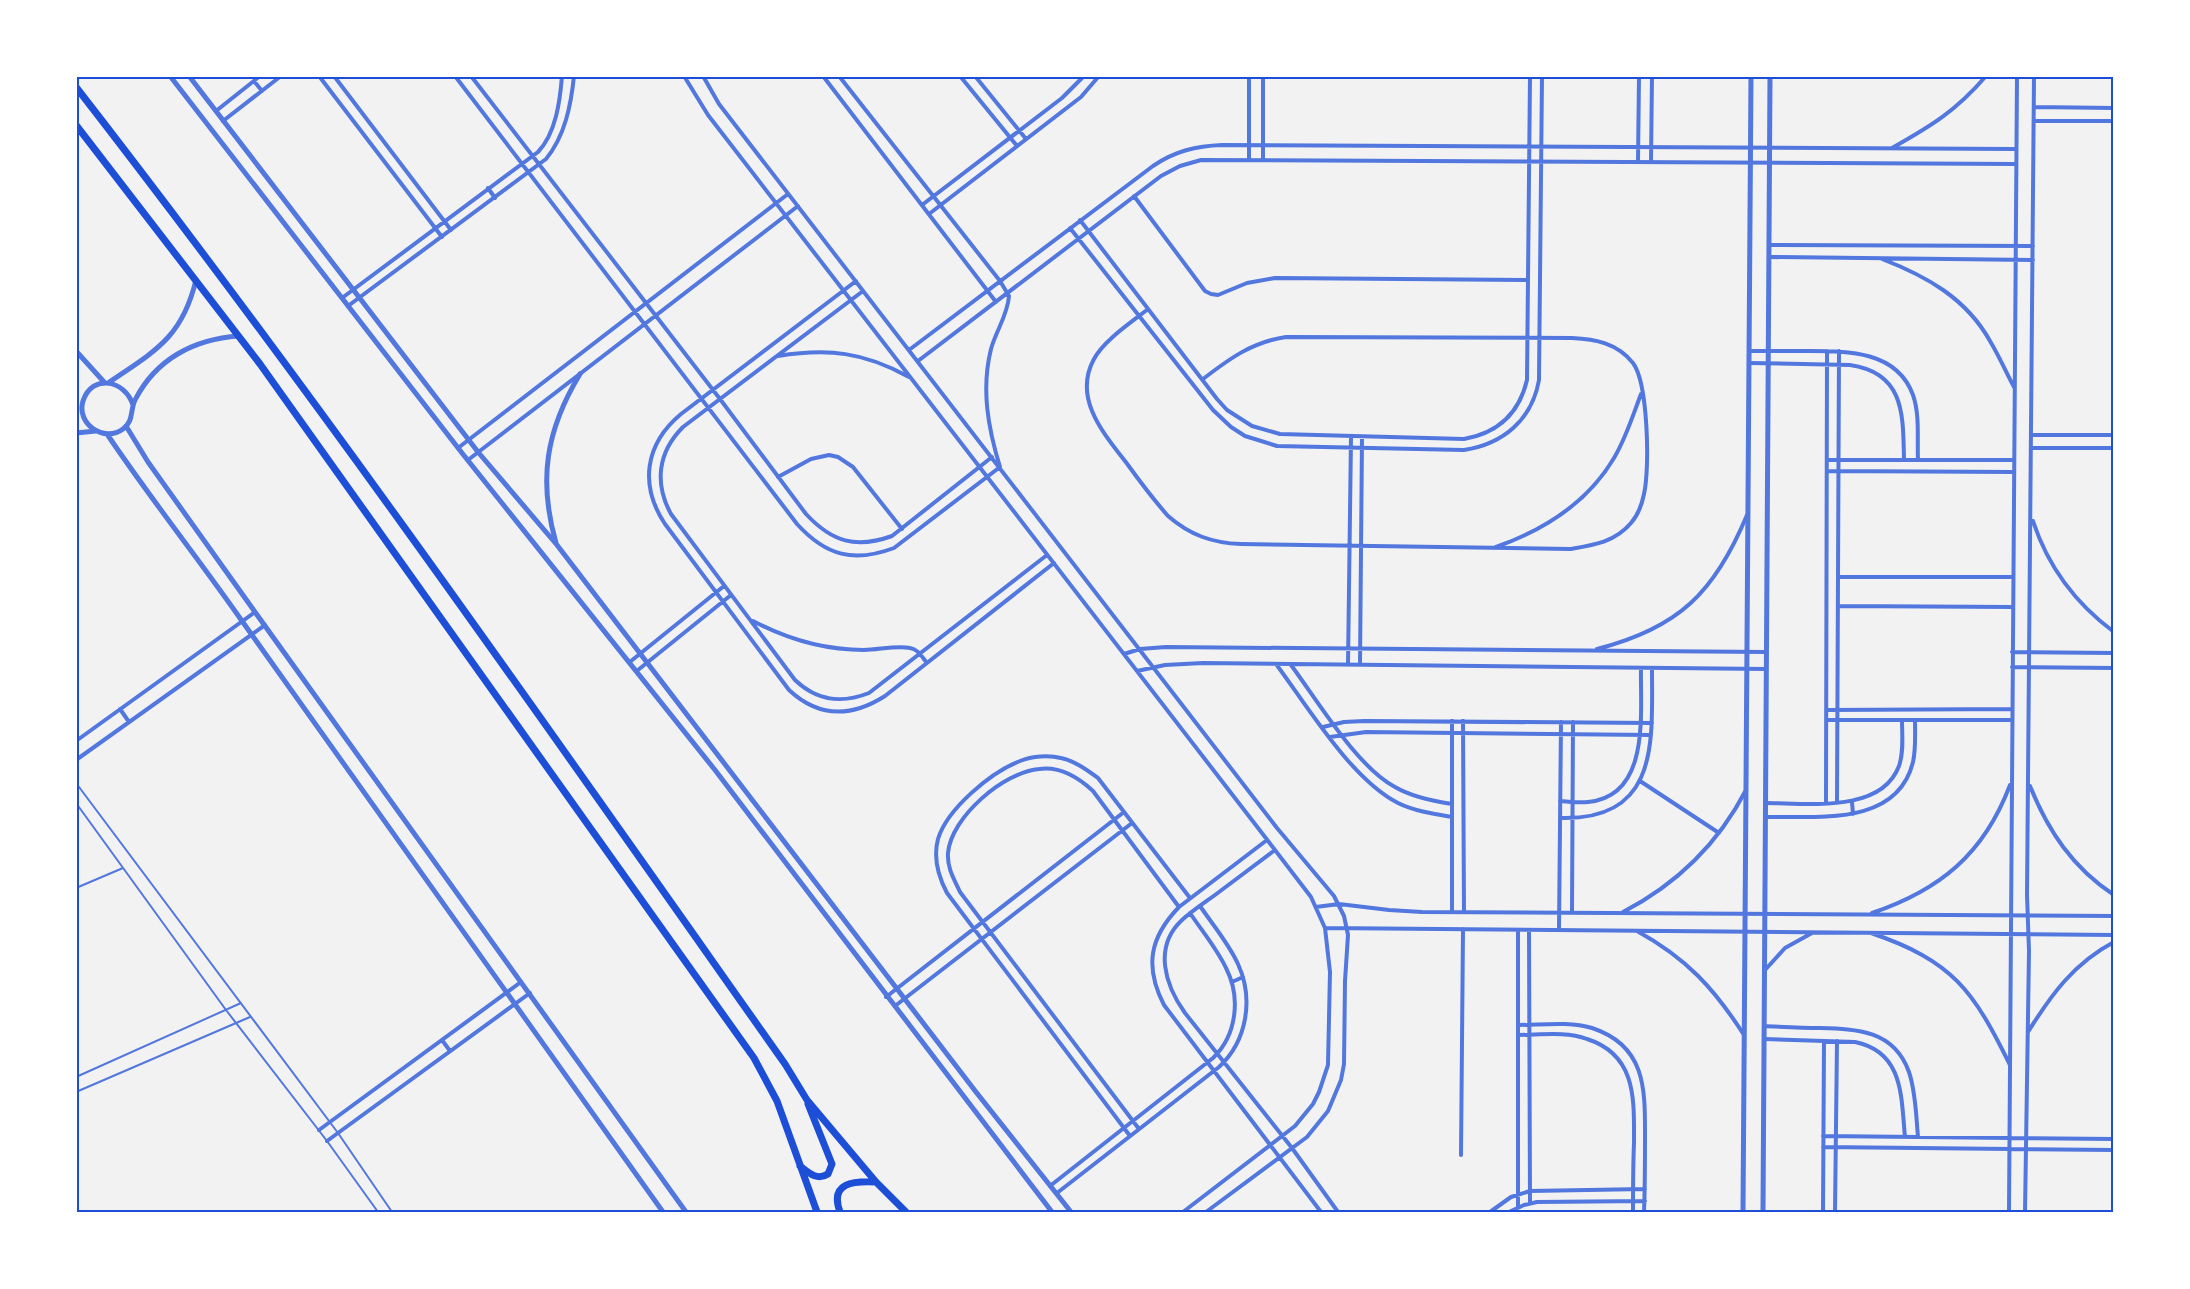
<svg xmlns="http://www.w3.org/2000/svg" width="2190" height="1289" viewBox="0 0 2190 1289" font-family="Montserrat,sans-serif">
<rect width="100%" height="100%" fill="#f2f2f2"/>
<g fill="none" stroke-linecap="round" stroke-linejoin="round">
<path stroke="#5277de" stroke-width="2" d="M76,783L338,1133L392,1212
M76,803L226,1010L327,1141L378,1212
M76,888L123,868
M76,1077L241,1003
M76,1092L250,1017"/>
<path stroke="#5277de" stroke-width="4" d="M319,76L442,237
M334,76L451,230
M455,76L797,524C826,556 854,563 894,548L1000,467C988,428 981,389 991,349C996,331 1008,314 1009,296L1000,281L839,76
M471,76L720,399L806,514C832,542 856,549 892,536L992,457
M684,76L708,115L1265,837L1311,897L1325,928L1330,972L1328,1065L1319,1092L1313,1104L1295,1126L1183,1212
M703,76L719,104L1277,828L1334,896L1344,916L1348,935L1345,981L1344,1064L1341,1080L1328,1111L1307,1137L1206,1212
M823,76L996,302
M960,76L1017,146
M975,76L1026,139
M1249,76V159
M1263,76V159
M254,81L262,91
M2034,107L2114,108
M216,111L260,76
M223,121L281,76
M2034,121H2114
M1892,148C1931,126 1956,111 1986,76
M1638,162L1639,76
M1651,162L1652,76
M488,188L495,198
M1134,196L1205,291L1211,294L1218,295L1247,283L1275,278L1528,280
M922,205L1062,98L1084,76
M929,214L1081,97L1099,76
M1080,220L1217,399L1227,410L1252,426L1280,434L1464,439C1498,433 1519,414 1527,380L1530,76
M1070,228L1213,410L1231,427L1245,436L1277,446L1464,450C1503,444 1532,420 1539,380L1542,76
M1769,245L2033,246
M1769,257L2033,260
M1882,259C1926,276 1966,298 1990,341C1999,356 2006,372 2014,387
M856,281L681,414C645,444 639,485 665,524L789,690C819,718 852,717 885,696L1054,563
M863,291L683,427C658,452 654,483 671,514L795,680C817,701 841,704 869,693L1047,555
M342,298L538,152C556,133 560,101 562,76
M348,306L546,159C565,136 571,105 574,76
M1148,309C1132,322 1104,340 1094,359C1072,399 1105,435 1128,465C1141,483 1154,500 1168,516C1190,535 1212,543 1241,544L1570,549C1594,545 1615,542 1631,523C1638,515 1642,504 1644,494C1650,468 1648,383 1633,363C1617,343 1595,339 1572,338L1286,337C1252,342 1229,359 1203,379
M909,350L1153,166C1175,151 1196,146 1222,145L2016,149
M1750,351C1770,351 1790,351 1810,351C1848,351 1897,351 1913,395C1920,415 1917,439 1918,460
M778,356C828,348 864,352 909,377
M918,361L1161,176L1180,166L1201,160L2016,164
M1749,363L1850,365C1905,373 1903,415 1904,460
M2032,435H2114
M458,448L788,194
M2032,448H2114
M468,460L798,206
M1828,460H2014
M1828,471L2014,472
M778,477L811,459L829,455L838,457L853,467L902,529
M2033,521C2048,567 2075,603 2114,632
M1496,547C1544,530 1588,502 1614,458C1626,438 1633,415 1641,394
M1839,577H2013
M1838,606L2013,607
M753,621C787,639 824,650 864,650C878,650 896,645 910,648C918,649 922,657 927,663
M1597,649C1679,628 1715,592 1747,515
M2012,652L2114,653
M1124,654L1140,649L1166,647L1766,652
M631,661L724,586
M1276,664C1308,707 1351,779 1398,803C1414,811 1434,814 1452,817
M1291,665C1317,700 1357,767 1395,787C1412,797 1432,801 1452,804
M1348,665L1351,437
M1360,665L1362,437
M2012,667L2114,668
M638,670L731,595
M1137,671L1165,665L1203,663L1766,669
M120,709L129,722
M1827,710L2012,709
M1826,720H2012
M1452,721V912
M1463,721L1464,912
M1323,727L1344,722L1364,721L1652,723
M1330,737L1366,732L1651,735
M76,741L255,612
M76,760L265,625
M1640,781L1719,833
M2030,786C2048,831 2073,868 2114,895
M1560,801C1569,802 1579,803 1588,802C1651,796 1640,713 1641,668
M1826,802L1827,351
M1837,802L1839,351
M1852,802L1853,814
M1765,803C1806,803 1881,814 1899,766C1904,752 1902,735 1902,720
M1765,817C1817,816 1897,827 1913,762C1916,749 1915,734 1915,720
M1560,818C1660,821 1652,741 1652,668
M1267,840L1179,907C1150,937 1144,966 1164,1005L1321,1212
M1275,850C1255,865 1235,880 1215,895C1204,903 1192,911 1182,920C1153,947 1165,985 1185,1013L1292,1148L1338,1212
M1316,907L1339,904L1389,910L1422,912L2114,916
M1572,912L1573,722
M1623,912C1677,884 1718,844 1746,790
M1872,913C1940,890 1984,854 2010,785
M1325,928L2114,935
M1518,930V1207
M1529,930L1530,1203
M1559,930L1561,722
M1637,931C1686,958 1714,988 1744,1035
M1871,933C1953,961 1973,990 2010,1065
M1765,970L1785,948L1812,933
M1232,982L1243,977
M886,997L1124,812
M895,1006L1132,823
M1518,1025C1541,1025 1569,1021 1592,1028C1647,1046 1645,1091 1645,1138C1645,1163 1645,1188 1644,1212
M1764,1026C1783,1027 1801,1028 1820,1028C1857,1029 1894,1030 1909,1072C1916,1093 1916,1116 1918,1137
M2028,1032C2051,995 2074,963 2114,942
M1518,1035C1540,1035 1566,1031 1587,1039C1637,1055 1634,1100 1634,1143C1633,1166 1633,1189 1633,1212
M1764,1039L1855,1042C1904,1052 1901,1097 1905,1137
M442,1040L450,1051
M1139,1129L960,892C954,879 947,868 948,853C951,817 1004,772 1039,769C1060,766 1078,777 1093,791L1179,907
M319,1130L521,982
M1130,1136L947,893C938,876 933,858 938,839C947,809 991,772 1020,761C1032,756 1049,755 1061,758C1075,761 1087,770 1098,778L1190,898
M1823,1136L2114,1139
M327,1141L530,993
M1823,1147L2114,1150
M1461,1155L1463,929
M1050,1186L1213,1058C1237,1035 1241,997 1226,968C1217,949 1202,931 1190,913
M1057,1193L1219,1067C1247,1041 1254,999 1238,964C1229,944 1213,925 1200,906
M1490,1212L1511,1197L1530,1191L1645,1189
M1509,1212L1524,1205L1537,1202L1645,1201
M1823,1212L1824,1041
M1835,1212L1837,1041
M2009,1212L2017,76
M2025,1212L2029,951L2027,895L2034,76"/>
<path stroke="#5277de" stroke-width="5" d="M170,76L462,453L715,770L1052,1212
M189,76L478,452L557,545L976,1092L1071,1212
M76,351L105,383
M108,383C155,351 182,338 196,280
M133,405C125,380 92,373 83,401C76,424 104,443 123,429C134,421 130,410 135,400C156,359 194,339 239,336
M126,426L148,462L255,612L686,1212
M76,433L96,431
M107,434C150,498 198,558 242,621C383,818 524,1015 663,1212
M556,543C538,480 546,430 580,374
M1743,1212L1751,76
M1763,1212L1770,76"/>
<path stroke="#1d4ed8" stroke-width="7" d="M76,87C323,405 553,735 785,1064L807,1100L876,1182L906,1212
M76,125L260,364L754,1058L777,1101L817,1212
M800,1166C809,1173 817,1181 828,1174L832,1164L808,1104
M840,1212C829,1182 854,1181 876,1182"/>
</g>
<rect width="2190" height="1289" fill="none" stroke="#ffffff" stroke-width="156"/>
<rect x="78" y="78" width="2034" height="1133" fill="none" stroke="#1d4ed8" stroke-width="2"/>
</svg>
